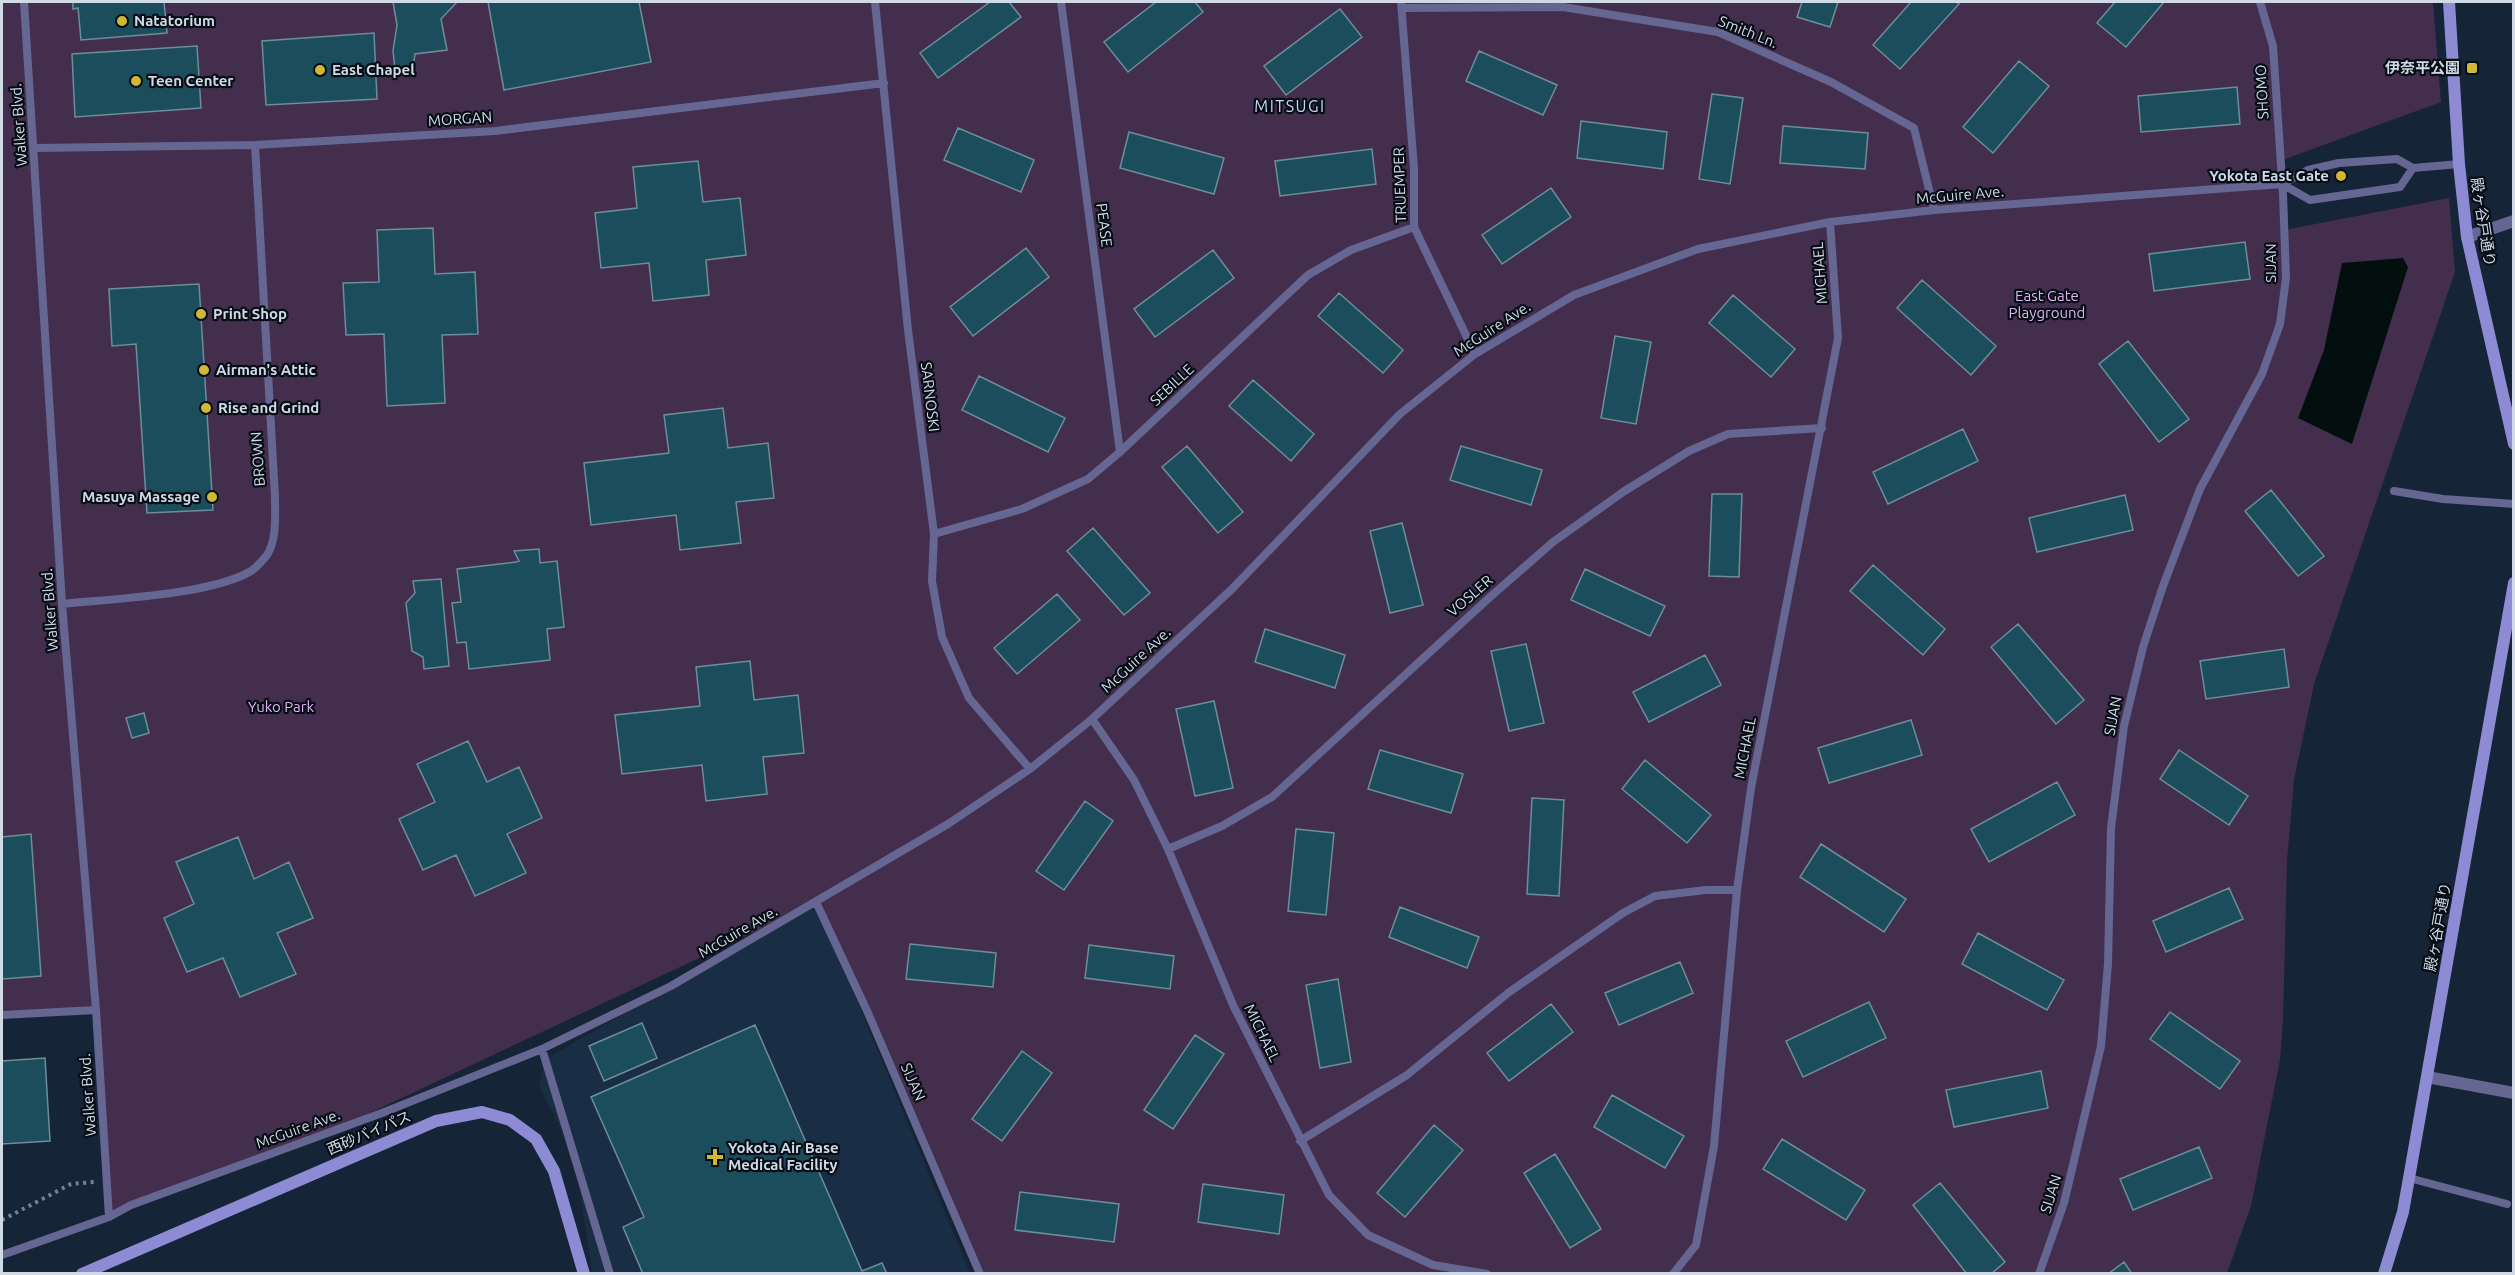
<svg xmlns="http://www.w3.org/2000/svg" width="2515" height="1275" viewBox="0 0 2515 1275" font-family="Ubuntu,'Noto Sans JP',sans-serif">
<rect width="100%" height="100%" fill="#152436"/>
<path fill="#192e44" d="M816,902L970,1273H592L575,1158L539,1085L546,1059Z"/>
<path fill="#442e4e" d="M2,2H2433L2441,102L2280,161L2285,230L2449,198L2455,272L2314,684L2294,780L2287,861L2283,1020L2280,1060L2251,1206L2227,1273H980L816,903L353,1121L109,1217L95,1007L2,1014Z"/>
<path fill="#030e0e" d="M2403,258L2408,267L2352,444L2298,418L2324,350L2342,263Z"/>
<path fill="#1b4d5c" stroke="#6d8d99" stroke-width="1.5" d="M73,2H164L167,33L81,40L78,8L73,9Z
M393,2H457L441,19L447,50L415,54L413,68L395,69L393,51L397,25Z
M488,2H639L651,62L504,90Z
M990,2H1009L1021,17L938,78L920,53Z
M1156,2H1195L1203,12L1128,72L1104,42Z
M1802,2H1838L1830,27L1797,17Z
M1911,2H1956L1959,4L1900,69L1873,45Z
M2115,2H2164L2126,47L2097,23Z
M1340,9L1362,37L1286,95L1264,66Z
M374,33L377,99L266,105L262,41Z
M197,46L201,108L75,117L72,54Z
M1479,51L1557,85L1543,115L1466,81Z
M2019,61L2049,86L1993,153L1963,127Z
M2237,87L2240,124L2141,132L2138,96Z
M1712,94L1743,98L1730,184L1699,179Z
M1581,121L1667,132L1663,169L1577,158Z
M1783,126L1868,133L1865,169L1780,163Z
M958,128L1034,160L1021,192L944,160Z
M1129,132L1224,158L1214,194L1120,168Z
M1372,149L1376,184L1280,196L1275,161Z
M698,161L703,202L740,198L746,255L706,260L709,295L653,301L649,263L601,268L595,213L637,208L633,167Z
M1551,188L1571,217L1502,264L1482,235Z
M433,228L435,274L475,272L478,334L442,335L445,403L387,406L384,334L346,335L343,283L379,282L377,230Z
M2245,242L2250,279L2154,291L2149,254Z
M1026,248L1049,277L973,336L950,307Z
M1213,250L1234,278L1155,337L1134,309Z
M1922,280L1996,346L1971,375L1897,308Z
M199,284L213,510L147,513L136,344L112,346L109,289Z
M1339,293L1403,350L1383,373L1318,316Z
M1733,295L1795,349L1771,377L1709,323Z
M1615,336L1651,342L1636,424L1601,418Z
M2128,341L2189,419L2159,442L2099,364Z
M979,376L1065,418L1048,452L962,410Z
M1253,380L1314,434L1291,461L1229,406Z
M723,408L728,448L768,443L774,498L736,502L741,543L680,550L676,515L591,525L584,463L669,453L664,415Z
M1963,429L1978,461L1888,504L1873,472Z
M1187,446L1243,512L1218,533L1162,467Z
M1461,446L1542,470L1531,505L1450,480Z
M2271,490L2324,556L2298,576L2245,511Z
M1712,494H1742L1739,577L1709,576Z
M2125,495L2133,530L2037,552L2029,518Z
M1402,523L1423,605L1390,613L1370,531Z
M1093,528L1150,593L1124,615L1067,551Z
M539,549L540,563L557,561L564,627L547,629L550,660L469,669L466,642L457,643L452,603L461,602L457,569L516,562L519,561L514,551Z
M1873,565L1945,629L1923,655L1850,591Z
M1585,569L1665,606L1650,636L1571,600Z
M441,579L449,666L424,669L423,657L412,651L406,603L415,593L413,581Z
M1057,594L1080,620L1017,674L994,648Z
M2018,624L2084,700L2056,724L1991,647Z
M1265,629L1345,655L1335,688L1255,662Z
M1526,644L1544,723L1509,731L1491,651Z
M2284,649L2289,687L2206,699L2200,661Z
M1705,655L1721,685L1649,722L1633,692Z
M750,661L754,700L798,695L804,753L763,757L767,794L706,801L702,765L622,774L615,715L700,706L696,667Z
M1214,701L1233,788L1195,796L1176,709Z
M144,713L149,733L132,738L126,718Z
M1911,720L1922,755L1829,783L1818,748Z
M468,741L487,782L519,767L542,818L507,834L526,873L475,896L456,855L423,870L399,819L435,802L417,764Z
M1380,750L1463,774L1451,813L1368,789Z
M2179,750L2248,796L2229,825L2160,779Z
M1645,760L1711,815L1687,843L1622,789Z
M2057,782L2075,815L1989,862L1971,829Z
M1532,798L1564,800L1559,896L1527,894Z
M1085,801L1113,821L1064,890L1036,871Z
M1296,829L1334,833L1326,915L1288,911Z
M31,834L41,976L2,979V837Z
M238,837L254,879L289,862L313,918L277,933L296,974L240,997L223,958L187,972L164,918L194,904L176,862Z
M1821,844L1906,899L1884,932L1800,877Z
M2229,888L2243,919L2166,952L2153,921Z
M1400,907L1479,937L1467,968L1389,937Z
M1978,933L2064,980L2047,1010L1962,964Z
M910,944L996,953L993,987L906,979Z
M1089,945L1174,956L1170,989L1085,978Z
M1680,962L1693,993L1619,1025L1605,993Z
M1338,979L1351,1062L1320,1068L1306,985Z
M1869,1002L1886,1038L1803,1077L1786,1041Z
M1551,1004L1573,1032L1509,1081L1487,1053Z
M2170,1012L2240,1061L2220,1089L2150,1039Z
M642,1023L657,1058L604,1081L589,1046Z
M755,1025L862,1271L882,1263L887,1274H643L623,1227L644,1217L591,1097Z
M1195,1035L1224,1054L1173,1129L1144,1110Z
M1022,1051L1052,1073L1002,1141L972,1119Z
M45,1058L50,1141L2,1144V1061Z
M2041,1071L2048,1108L1954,1127L1946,1090Z
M1612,1095L1684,1136L1665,1168L1594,1127Z
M1434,1125L1463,1150L1405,1217L1377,1193Z
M1782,1139L1865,1190L1846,1220L1763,1169Z
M2199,1147L2212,1178L2133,1210L2120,1179Z
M1555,1154L1601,1229L1570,1248L1524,1173Z
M1940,1183L2005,1262L1991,1274H1967L1913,1205Z
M1203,1184L1284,1195L1279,1234L1198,1222Z
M1020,1192L1119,1204L1114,1242L1015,1230Z
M2124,1262L2132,1274H2108Z"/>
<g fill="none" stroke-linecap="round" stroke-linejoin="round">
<path stroke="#758291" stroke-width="4" stroke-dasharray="3 4.5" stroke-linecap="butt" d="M2,1220L71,1184L94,1182"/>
<path stroke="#666693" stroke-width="8" d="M24,2L62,604L96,1010L109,1217
M875,2L908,330L934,534L932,581L942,637L969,698L1030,769
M1061,2L1120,452
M1401,2L1414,168V227L1475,354
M1402,8L1563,7L1718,32L1831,82L1914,128L1934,210
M35,148L255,145L495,131L884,83
M2282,184L2310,200L2400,187L2413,168
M2394,491L2443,499L2514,504
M934,534L1022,509L1088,479L1120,452L1308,275L1351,250L1414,227
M62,604C110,599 211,595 251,571C256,568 263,560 267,555C277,540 275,515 275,497L255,145
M1092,719L1134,780L1168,849L1233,1005L1329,1195L1368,1235L1433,1265L1487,1274
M1168,849L1222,826L1272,797L1490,597L1553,542L1623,492L1689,451L1728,434L1822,428
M816,902L868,1013L980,1274
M2,1015L96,1010
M542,1049L610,1274
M1300,1141L1407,1075L1508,993L1623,913L1655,896L1706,890H1737
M2409,1178L2507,1204
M2,1255L109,1217L131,1205L382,1113L542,1049L671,986L948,824L1030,769L1092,719L1232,589L1400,414L1475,354L1574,295L1698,249L1830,222L1934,210L2282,184L2308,170L2339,163L2397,159L2413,168L2459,164
M1673,1274L1696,1245L1714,1146L1737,890L1751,788L1838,338L1830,222
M2039,1274L2064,1203L2101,1046L2108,964L2111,828L2124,726L2143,647L2163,586L2200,489L2262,374L2280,324L2286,278L2283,194L2273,46L2260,2"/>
<path stroke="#666693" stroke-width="12" d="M2467,237L2514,221
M2427,1077L2514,1093"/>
<path stroke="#8c8bd3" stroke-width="12" d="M2449,2L2459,164L2467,237L2514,444
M82,1274L436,1121L482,1112L510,1120L536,1139L554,1171L584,1274
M2384,1274L2403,1212L2514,583"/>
</g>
<g fill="#d1b736" stroke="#070d15" stroke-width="2">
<circle cx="122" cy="21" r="6"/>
<rect x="2466" y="62" width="12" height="12" rx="3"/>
<circle cx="320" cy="70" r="6"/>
<circle cx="136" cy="81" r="6"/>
<circle cx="2341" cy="176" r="6"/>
<circle cx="201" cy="314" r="6"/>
<circle cx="204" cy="370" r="6"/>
<circle cx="206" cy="408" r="6"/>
<circle cx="212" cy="497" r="6"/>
<path d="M712 1148h6v6h6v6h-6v6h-6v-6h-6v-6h6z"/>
</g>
<g text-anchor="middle" stroke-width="4.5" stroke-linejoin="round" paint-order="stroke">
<g font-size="15" font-weight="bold" fill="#d0dae6" stroke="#070d15" text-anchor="start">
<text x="134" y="26">Natatorium</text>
<text x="2460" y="73" text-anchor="end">伊奈平公園</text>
<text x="332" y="75">East Chapel</text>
<text x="148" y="86">Teen Center</text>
<text x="2329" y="181" text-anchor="end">Yokota East Gate</text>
<text x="213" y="319">Print Shop</text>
<text x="216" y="375">Airman's Attic</text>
<text x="218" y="413">Rise and Grind</text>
<text x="200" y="502" text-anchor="end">Masuya Massage</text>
<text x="728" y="1153">Yokota Air Base<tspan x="728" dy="17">Medical Facility</tspan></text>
</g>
<g font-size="15" fill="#d0dae6" stroke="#070d15">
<text transform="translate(1748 32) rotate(22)" y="5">Smith Ln.</text>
<text transform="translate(2262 92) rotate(-93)" y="5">SHOMO</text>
<text transform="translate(460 119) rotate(-4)" y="5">MORGAN</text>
<text transform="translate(19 125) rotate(-94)" y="5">Walker Blvd.</text>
<text transform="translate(1400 185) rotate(-92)" y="5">TRUEMPER</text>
<text transform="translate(1960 195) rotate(-5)" y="5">McGuire Ave.</text>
<text transform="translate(2483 222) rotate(81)" y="5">殿ヶ谷戸通り</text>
<text transform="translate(1104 225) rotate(83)" y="5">PEASE</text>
<text transform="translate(2271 263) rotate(-90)" y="5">SIJAN</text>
<text transform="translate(1820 273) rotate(-94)" y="5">MICHAEL</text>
<text transform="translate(1492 329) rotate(-33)" y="5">McGuire Ave.</text>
<text transform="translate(1172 385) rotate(-43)" y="5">SEBILLE</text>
<text transform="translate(930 397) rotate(83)" y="5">SARNOSKI</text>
<text transform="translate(258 459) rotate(-94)" y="5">BROWN</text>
<text transform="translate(1470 596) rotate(-41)" y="5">VOSLER</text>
<text transform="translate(50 610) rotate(-94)" y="5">Walker Blvd.</text>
<text transform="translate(1136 660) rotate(-43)" y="5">McGuire Ave.</text>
<text transform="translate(2113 716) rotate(-79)" y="5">SIJAN</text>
<text transform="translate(1745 748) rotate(-79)" y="5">MICHAEL</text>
<text transform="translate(2438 927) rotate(-80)" y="5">殿ヶ谷戸通り</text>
<text transform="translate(738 932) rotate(-30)" y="5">McGuire Ave.</text>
<text transform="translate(1262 1033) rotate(64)" y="5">MICHAEL</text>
<text transform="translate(913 1082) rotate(66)" y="5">SIJAN</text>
<text transform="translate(88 1095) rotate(-94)" y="5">Walker Blvd.</text>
<text transform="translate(298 1129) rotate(-20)" y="5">McGuire Ave.</text>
<text transform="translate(369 1133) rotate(-23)" y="5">西砂バイパス</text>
<text transform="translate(2051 1194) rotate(-73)" y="5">SIJAN</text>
</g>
<g font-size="15" fill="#e0b3f5" stroke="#070d15">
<text x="2047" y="301">East Gate<tspan x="2047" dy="17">Playground</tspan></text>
<text x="281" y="712">Yuko Park</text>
</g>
<g font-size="16" letter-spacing="1.5" fill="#c5d9f2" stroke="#070d15">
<text x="1290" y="112">MITSUGI</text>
</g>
</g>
<rect width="2515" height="1275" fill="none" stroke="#d0dae6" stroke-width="6"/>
</svg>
